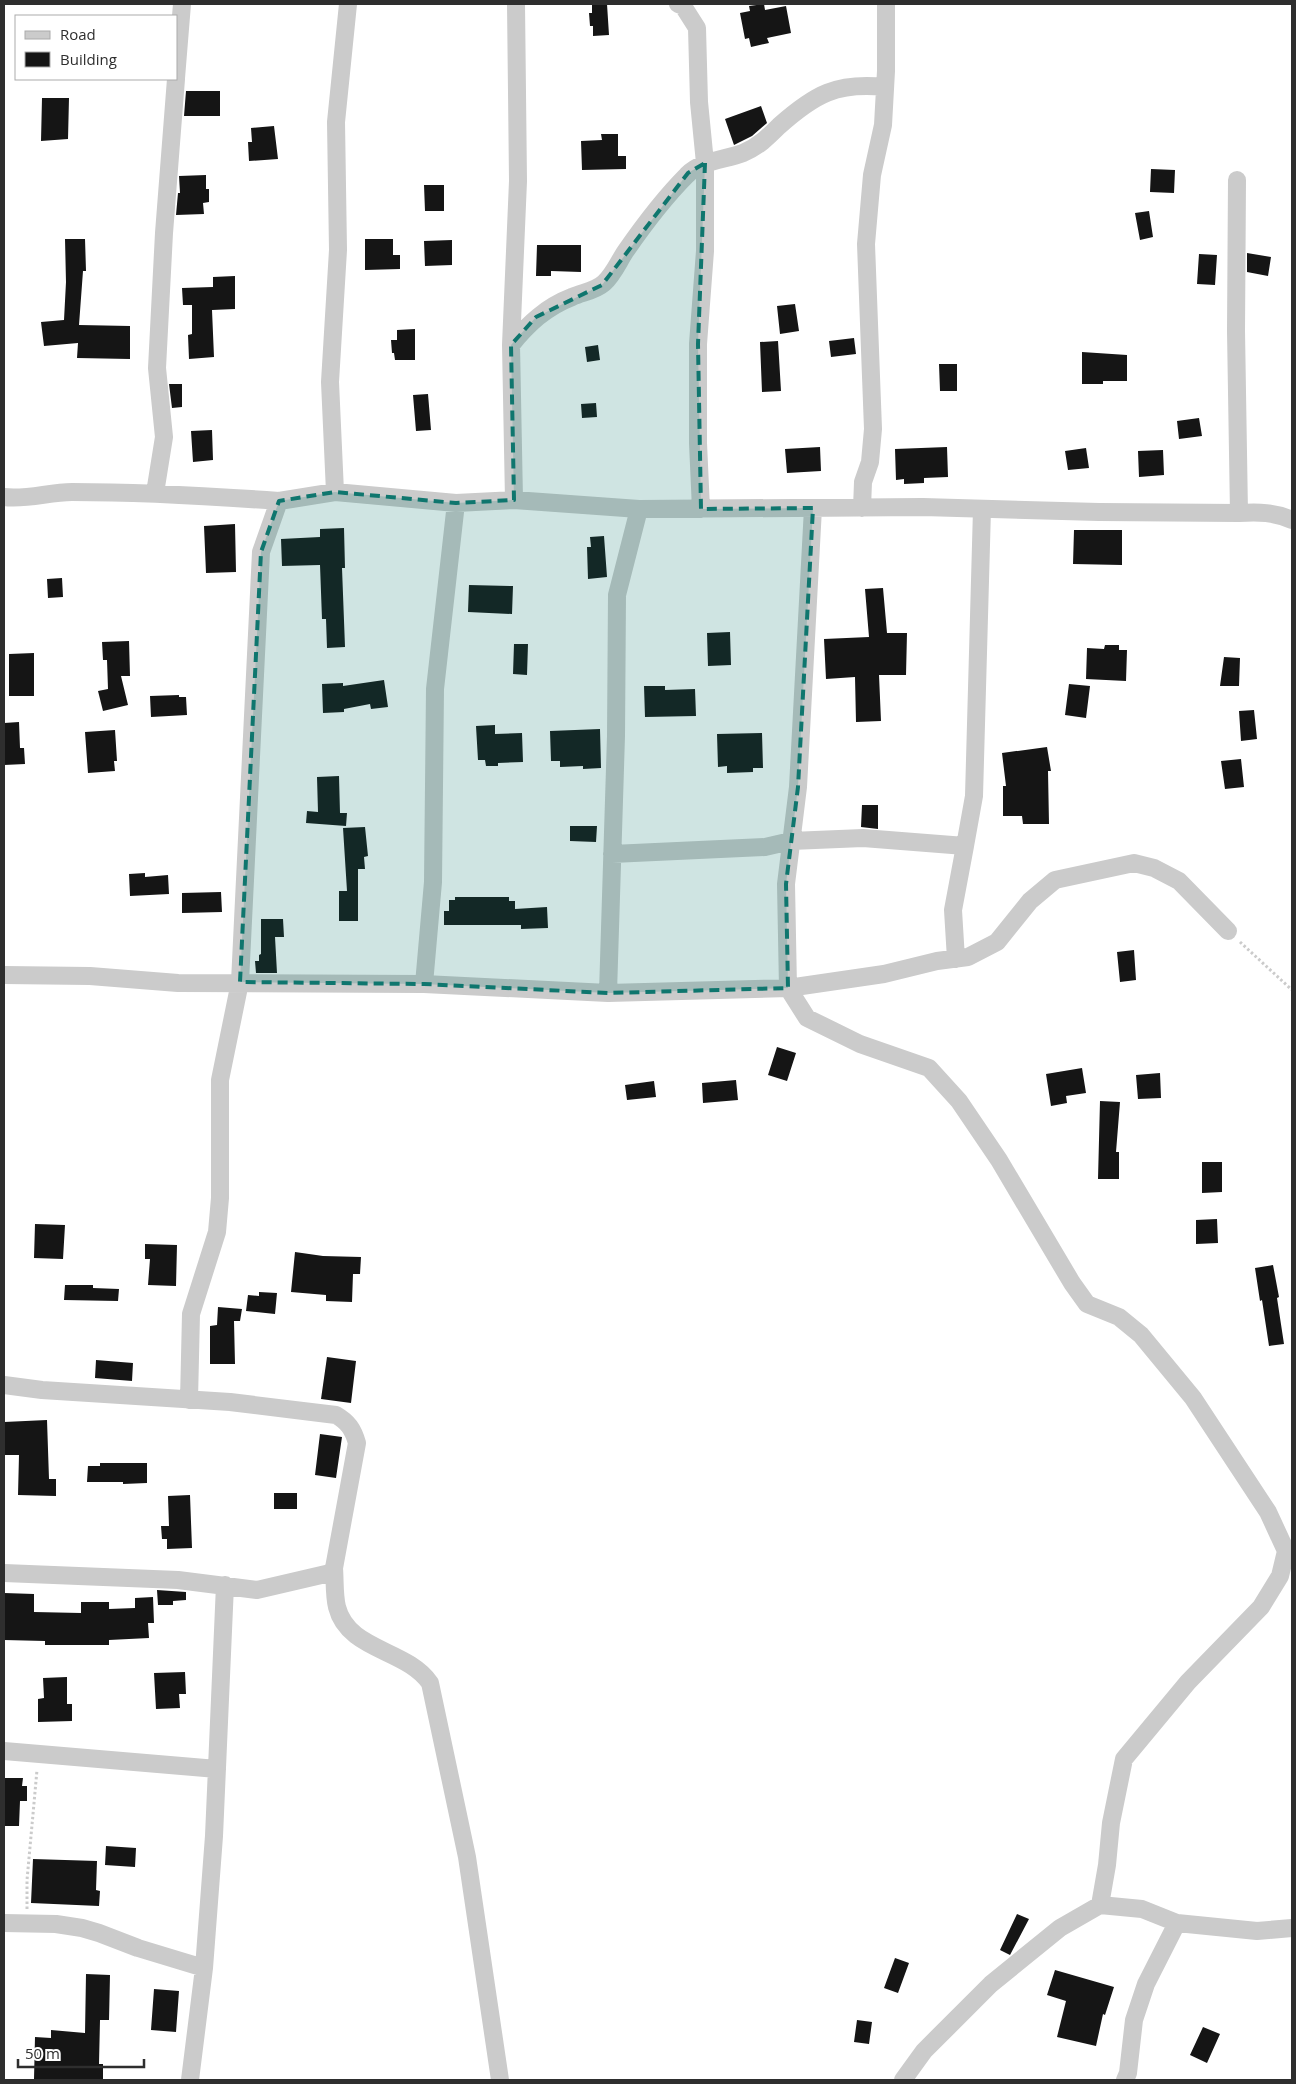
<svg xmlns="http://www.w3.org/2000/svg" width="1296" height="2084" viewBox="0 0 1296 2084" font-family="'Open Sans',sans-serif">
<rect width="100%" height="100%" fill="#fff"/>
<path fill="#151515" d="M592,4H607L609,35L593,36V26H590L589,13H592Z
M764,4L765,10L786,6L791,33L767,38L769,43L751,47L749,38L745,39L740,13L750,11L749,6Z
M186,91H220V116H184Z
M42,98H69L68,139L41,141Z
M761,106L767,123L752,136L734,145L725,119Z
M274,126L278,159L249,161L248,142H252L251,128Z
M601,134H618V156H626V169L582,170L581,141L602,140Z
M1151,169L1175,170L1174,193L1150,192Z
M206,175V189H209V202L203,203L204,214L176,215L178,193H180L179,176Z
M424,185H444V211H425Z
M1149,211L1153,237L1140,240L1135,213Z
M65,239H85L86,271H83L79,325L130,326V359L77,358L78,343L44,346L41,322L64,320L66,282Z
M365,239H393V255H400V269L365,270Z
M452,240V265L425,266L424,241Z
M537,245H581V272L551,271V276H536Z
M1247,253L1271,257L1268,276L1247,272Z
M1199,254L1217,255L1215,285L1197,284Z
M235,276V309L212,310L214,357L189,359L188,335L192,334V305H183L182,288L213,287V277Z
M795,304L799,331L780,334L777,306Z
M415,329V360H395L394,353H392L391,340H397V330Z
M854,338L856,354L831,357L829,341Z
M778,341L781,391L762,392L760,342Z
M598,345L600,360L587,362L585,347Z
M1082,352L1127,355V381H1103V384H1082Z
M939,364H957V391H940Z
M169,384H182V407L172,408Z
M428,394L431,430L416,431L413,395Z
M596,403L597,417L582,418L581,404Z
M1199,418L1202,436L1179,439L1177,421Z
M212,430L213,460L193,462L191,431Z
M820,447L821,471L787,473L785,449Z
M947,447L948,477L924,478V483L904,484V479L896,480L895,449Z
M1086,448L1089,468L1068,470L1065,451Z
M1163,450L1164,475L1139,477L1138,451Z
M235,524L236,572L206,573L204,526Z
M344,528L345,568H342L345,647L327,648L326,619H322L320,565L282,566L281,539L320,537V529Z
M1074,530H1122V565L1073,564Z
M604,536L607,577L588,579L587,547H591L590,537Z
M62,578L63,597L48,598L47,579Z
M469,585L513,586L512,614L468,612Z
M883,588L887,633H907L906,675H879L881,721L856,722L855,677L826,679L824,639L869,637L865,589Z
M730,632L731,665L708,666L707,633Z
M129,641L130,676H121L128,705L103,711L98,691L108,689L107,660H103L102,642Z
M514,644H528L527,675L513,674Z
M1105,645H1119V650H1127L1126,681L1086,679L1087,648L1104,649Z
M34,653V696H9V654Z
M1224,657L1240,658L1239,686H1220Z
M384,680L388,707L371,709L370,704L344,709V712L323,713L322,684L343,683V686Z
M1069,684L1090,686L1086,718L1065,715Z
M644,686H665V690L695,689L696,716L645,717Z
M179,695V697H186L187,715L151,717L150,696Z
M1254,710L1257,739L1241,741L1239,711Z
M19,722L20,748H24L25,764L4,765V723Z
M495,725V734L522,733L523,762L498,763V766H486L485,760H478L476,726Z
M600,729L601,768L583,769V766L560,767V761H551L550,731Z
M115,730L117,761H114L115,771L88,773L85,732Z
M762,733L763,768H753V772L727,773V766L718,767L717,734Z
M1047,747L1051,771H1048L1049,824H1023L1022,816H1003V786H1006L1002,753Z
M1241,759L1244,787L1225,789L1221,761Z
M339,776L340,813H347L346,826L306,823L307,811L318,812L317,777Z
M862,805H878V829L861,827Z
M570,826H597L596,842L570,841Z
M365,827L368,856L364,857L365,869H358V921H339V891H347L343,828Z
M145,873V877L168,875L169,894L130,896L129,874Z
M221,892L222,912L182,913V893Z
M455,897H509V901H515V909L547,907L548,928L521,929V925H444V911H449V900H455Z
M261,919H283L284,937H275L277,973H256L255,961H259V955L261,954Z
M1134,950L1136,980L1120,982L1117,952Z
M777,1047L796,1053L787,1081L768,1075Z
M1082,1068L1086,1093L1066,1096L1067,1103L1051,1106L1046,1074Z
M1160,1073L1161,1098L1138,1099L1136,1075Z
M736,1080L738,1100L703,1103L702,1083Z
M654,1081L656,1097L627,1100L625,1085Z
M1100,1101L1120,1102L1116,1152H1119V1179H1098Z
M1202,1162H1222V1192L1202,1193Z
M1217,1219L1218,1243L1196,1244V1220Z
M35,1224L65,1225L63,1259L34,1258Z
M145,1244L177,1245L176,1286L148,1285L150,1259H145Z
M295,1252L323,1256L361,1257L360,1274H353L352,1302L326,1301V1295L291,1292Z
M1273,1265L1279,1297L1277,1298L1284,1344L1269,1346L1262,1300L1260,1301L1255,1268Z
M65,1285H93V1288L119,1289L118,1301L64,1300Z
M259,1292L277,1293L275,1314L246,1311L248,1295L259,1296Z
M218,1307L242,1309L240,1321H234L235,1364H210V1326L217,1325Z
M327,1357L356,1361L351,1403L321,1399Z
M96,1360L133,1363L132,1381L95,1378Z
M47,1420L49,1479H56V1496L18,1495L19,1455H4V1422Z
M320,1434L342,1437L336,1478L315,1475Z
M100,1463H147V1483L123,1484V1482H87L88,1466H100Z
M274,1493H297V1509H274Z
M190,1495L192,1548L167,1549V1539H162L161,1526H169L168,1496Z
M157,1590L186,1592V1600L173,1601V1605H158Z
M4,1593L34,1594V1612L81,1613V1602H109V1609L135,1608V1598L153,1597L154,1623H148L149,1638L109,1640V1645H45V1641L4,1640Z
M185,1672L186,1694H179L180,1708L156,1709L154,1673Z
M67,1677V1704H72V1721L38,1722V1699L44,1698L43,1678Z
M4,1778H23L22,1786H27V1801H20L19,1826H4Z
M106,1846L136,1848L135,1867L105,1865Z
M33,1859L97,1861L96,1890L100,1891L99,1906L31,1903Z
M1017,1914L1029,1919L1010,1955L1000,1950Z
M895,1958L909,1963L898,1993L884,1988Z
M1055,1970L1114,1987L1105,2015L1103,2014L1096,2046L1057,2037L1066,2001L1047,1995Z
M86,1974L110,1975L109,2020H100L99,2064H103V2080L34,2079L35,2037L51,2038V2030L85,2033Z
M154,1989L179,1991L176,2032L151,2030Z
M857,2020L872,2022L869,2044L854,2042Z
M1203,2027L1220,2034L1207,2063L1190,2055Z"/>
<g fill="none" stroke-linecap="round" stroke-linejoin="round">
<path stroke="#cbcbcb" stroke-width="3" stroke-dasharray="2.5 2.5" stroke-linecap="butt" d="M1240,942L1292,990
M27,1909V1880L37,1770"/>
<path stroke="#cbcbcb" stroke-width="18" d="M678,4L683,6L697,28L699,102L705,163V251L698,344V443L701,509
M176,78L182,4
M1237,180L1236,331L1239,513
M511,345C528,324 546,307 572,297C583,292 595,291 604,283C613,275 618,263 625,252C643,226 664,198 687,175C701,160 725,160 743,153C758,147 768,137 779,126C815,94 837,82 885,87
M335,492L330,382L338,250L336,122L348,4
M155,493L164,437L157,368L164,233L176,79
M4,497C27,500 49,492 72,492C141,492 210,496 279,501L261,552L240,982L220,1080V1198L217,1232L191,1314L189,1400
M514,500L511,345L518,181L516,4
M279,501L335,492L456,503L514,500L639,509L923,507L1099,512L1239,513C1259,512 1274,512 1292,520
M813,508L798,787L786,884L788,988L807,1018L860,1044L929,1068L959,1101L999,1160L1072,1283L1087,1304L1119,1317L1141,1335L1193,1398L1268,1512L1286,1551L1280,1576L1261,1607L1188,1682L1124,1759L1111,1823L1107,1865L1100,1905
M862,508L863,482L870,462L873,429L866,244L872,175L883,125L886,71V4
M965,846L974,796L982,509
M612,854L765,847L791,841L863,838L965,846L953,910L956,959
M4,975L90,976L178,983L424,984L608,993L788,988L884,974L937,961L968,957L997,942L1030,901L1055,880L1134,863L1154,868L1179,881L1228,931
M424,984L433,882L435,689L456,503
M608,993L616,736L617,595L639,509
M4,1385L42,1390L230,1402L336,1415C348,1422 353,1429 357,1443L334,1568L330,1573L257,1590L178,1580L4,1573
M334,1568C335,1580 334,1595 337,1607C348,1651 407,1649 430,1683L467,1857L500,2080
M4,1751L217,1769
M4,1923L56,1924L82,1928L99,1933L138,1948L204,1968
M190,2080L204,1968L214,1836L225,1585
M903,2080L924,2051L991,1984L1060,1928L1100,1905L1142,1909L1177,1923L1257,1931L1292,1928
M1125,2080L1128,2073L1134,2020L1146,1984L1177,1923"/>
</g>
<path fill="#0f766e" fill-opacity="0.2" stroke="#0f766e" stroke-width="4" stroke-dasharray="10 6" stroke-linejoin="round" d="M705,163L698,344L701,509L813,508L798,787L786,884L788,988L608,993L424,984L240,982L261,552L279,501L335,492L456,503L514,500L511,345L536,317L602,285L688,173Z"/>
<rect width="1296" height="2084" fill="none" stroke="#2e2e2e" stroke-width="10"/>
<rect x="15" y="15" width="162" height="65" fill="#ffffff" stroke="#ababab"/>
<rect x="25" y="31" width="25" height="8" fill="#cbcbcb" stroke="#ababab"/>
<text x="60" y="40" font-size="15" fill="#2e2e2e">Road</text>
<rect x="25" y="52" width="25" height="15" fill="#151515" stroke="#ababab"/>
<text x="60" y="65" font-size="15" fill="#2e2e2e">Building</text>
<path d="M18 2059v8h126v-8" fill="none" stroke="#2e2e2e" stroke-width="2.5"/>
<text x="25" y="2059" font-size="15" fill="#2e2e2e" stroke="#ffffff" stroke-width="4" paint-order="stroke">50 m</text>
</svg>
